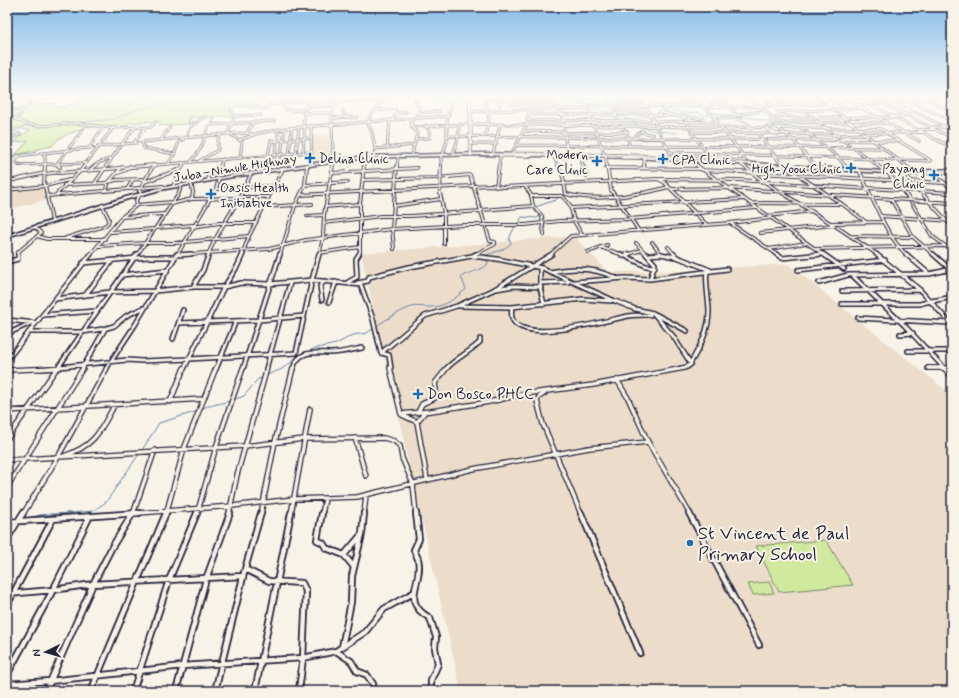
<svg xmlns="http://www.w3.org/2000/svg" width="959" height="698" viewBox="0 0 959 698" font-family="Mynerve,sans-serif">
<rect width="100%" height="100%" fill="#f7f3e8"/>
<filter id="ink" filterUnits="userSpaceOnUse"><feTurbulence type="fractalNoise" baseFrequency=".025" numOctaves="2"/><feDisplacementMap in="SourceGraphic" scale="8" xChannelSelector="R" yChannelSelector="G"/><feConvolveMatrix kernelMatrix="1 2 1 2 8 2 1 2 1" color-interpolation-filters="sRGB"/></filter>
<g filter="url(#ink)">
<path fill="#ecdcca" d="M331,135L332,160L313,162L312,152L313,136Z
M45,187V200L7,210V191Z
M577,236L578,241L608,272L680,271L788,264L952,395V691H461L361,253Z"/>
<path fill="#d1e99e" stroke="#7a866c" d="M101,96H276L261,97L257,105L239,106L234,107L230,110L233,116L192,117L188,120L189,124L159,126L161,122L159,121L130,123L125,126L111,127H86L66,135L57,140L52,146C39,148 28,153 15,155L28,141L10,143L30,130L21,129L7,135V114C16,114 17,111 24,108C28,105 51,103 56,103L55,106C65,109 71,104 80,101C89,98 92,102 101,96Z
M826,540L853,585L779,592L756,546Z
M769,582L774,593L753,595L748,584Z"/>
<g fill="none" stroke-linecap="round" stroke-linejoin="round">
<path stroke="#6584a6" stroke-width="1" d="M377,96L384,99L408,96
M423,96L439,101L465,98
M544,96L556,101L572,98L613,100L642,105
M468,98L475,96
M562,100L584,105
M587,106L614,114
M655,107L664,108
M669,109L684,113H695L696,111L704,116L710,114L707,111L728,116L753,118L789,127
M617,115L626,118L639,126
M75,123L114,119L138,109L171,102L239,96
M642,127L651,130L677,133
M7,131L25,126H38
M535,207L556,200L558,197
M518,225L522,217L537,218L540,216
M31,226L49,220
M7,234L28,227
M483,256C493,252 503,252 511,243L509,239L515,226
M376,326C386,320 398,312 409,308C416,305 423,307 431,307C445,307 456,298 466,289L461,277C469,271 481,272 488,264L487,259
M300,356L313,349L336,344L353,335L367,333L374,328
M267,375L282,369L297,358
M233,400L244,396L258,379L263,378
M201,410L205,407L230,401
M142,450L159,423L198,411
M59,514L93,511L106,502L139,454"/>
<path stroke="#6584a6" stroke-width="1.5" d="M7,516L15,519
M29,518L41,515L72,513"/>
<defs>
<path id="minor-far4" d="M40,96L23,109L21,114L15,119L26,124L40,126L79,123L110,128L151,127L156,122
M554,96L556,104
M578,96L589,109L593,121
M606,96C609,102 618,116 618,121
M620,96L626,105
M633,96L647,108L673,159
M648,96L652,100L651,101
M675,96L682,102
M691,96L706,108L718,122
M703,96L712,103
M718,96L729,107
M731,96H766
M760,96L773,106
M773,96L788,105
M786,96L802,105
M800,96L814,104
M826,96L846,108
M841,96L919,141
M855,96L952,148
M869,96L952,138
M881,96L952,130
M897,96L952,121
M744,97L751,100L770,115L773,125L769,126
M37,99L60,96
M498,99L500,110
M927,99L952,111
M17,100L28,99L32,102
M95,100L101,96
M652,100L662,97
M78,101L85,96
M336,101L383,102L370,116L368,124L372,132L375,149
M682,102L698,101
M710,102L727,100
M882,102L952,97
M283,103L307,101
M510,104H554L558,106L563,120L567,154
M245,105L265,109L269,105L283,103L285,109L300,111L306,107L335,106
M584,105L734,107L826,104L814,96
M858,105L882,103
M7,106L24,96
M613,108L619,110H648
M730,108L739,116
M7,109L22,110
M530,109H589
M833,109L906,166
M376,110H396
M343,111L346,117
M803,111L878,166
M471,112L529,109
M660,112L673,115
M303,113H333
M419,113L440,111
M528,114L615,115
M615,114L681,116L685,118L693,134L712,160
M659,115C660,109 663,108 669,108L667,105
M739,115L760,111
M781,115L795,118L895,117
M235,116L261,115
M683,116L704,119L707,122
M894,116L906,115
M713,117L739,119L753,128
M7,118H15
M332,118L357,117
M771,119L781,117L778,112L861,108
M392,120L397,113L406,112
M411,120L412,127L417,133L412,155
M413,120L420,110L415,100
M527,120L718,122
M772,122L887,123
M209,125L274,121
M311,125L312,164
M303,126L307,101H336
M594,126L605,156L607,166
M620,126L627,132L629,145
M190,127L202,118L206,117
M412,127L471,124L881,129L890,134
M721,127L742,154L745,161
M933,127H952
M778,128L794,141L815,166
M767,129L778,135
M802,129L838,157L845,166
M920,130L934,129
M524,131L564,132
M642,132L653,135
M692,132L835,135L924,132
M247,133L253,122
M564,133L627,132
M228,134L235,115L231,109
M230,134L242,142L240,158
M759,135L782,165
M889,135L930,160
M448,136L898,141
M485,136L489,118L485,99H548
M7,139L20,134
M416,139L430,138V133L426,125
M635,139L636,135L642,131V127
M161,140L170,127
M239,140L259,133L289,128L448,116
M134,143L145,128
M142,143L144,148L174,154
M471,144H497
M516,145L881,148
M89,148L103,127
M388,148C386,138 390,130 390,120
M303,152L305,126
M670,152L931,161
M43,153L45,155V166
M296,153L299,127
M512,153L633,155L745,161
M512,153L528,123L530,96
M288,154V161
M289,154L292,128
M493,154L500,125
M268,155L271,141L311,138
M443,155L447,140V120L452,101
M453,155L458,138L459,124
M553,155L558,166
M19,156L15,162L19,165L57,164L83,129
M374,156L375,149L414,145
M500,156H529
M544,156L567,157
M580,156L583,166
M7,157L161,140L238,133L253,134
M644,157V166
M622,158H639
M688,159L698,166
M274,160L279,129
M280,160L285,128
M199,161L218,150V140L221,135
M191,162L201,148L209,125L214,118
M740,163L743,166
M168,164L173,157L179,142L185,138L191,124L189,118
M59,166L57,164L85,163
M84,166L113,128
M95,166L98,163L112,158L134,128
M107,166L112,158
M144,166L311,152
M183,166L184,163
M220,166L223,159
M333,166L332,162L335,161L333,156L332,118L336,96
M364,166L365,157
M397,166L398,155
M441,166V155
M499,166L500,155"/>
<path id="minor-far3" d="M19,165H21
M58,165L60,167
M441,165L440,193L444,213V244
M558,165L563,177L566,194
M583,165L587,176
M607,165L611,190L639,231
M644,165V168
M696,165L824,255
M742,165L763,181L840,229L878,255
M814,165L816,167
M844,165L846,167
M877,165L885,172
M904,165L914,172
M606,168L701,169
M7,169L10,165
M91,169L96,165
M702,170L945,183
M859,170C872,196 886,237 907,255
M59,173L156,165
M332,173L417,168
M886,173L914,174L952,172
M888,173L910,200L932,236L952,251
M904,173L952,227
M931,173L952,188
M45,174L59,172
M116,174L126,170L130,166
M661,179L739,180L868,189
M7,180H14L45,173
M145,180L154,165
M208,180V175L218,172L221,165
M362,180L437,178L470,175L490,241L495,242V244L474,255
M109,182L122,167
M144,182L181,169
M95,183L107,165
M191,183L193,192L192,199L238,198
M64,185L105,183L108,185L106,191
M305,185L348,182
M44,186L45,165
M45,186L69,180
M173,186L183,165
M525,186L531,195L533,206L542,216L544,235
M496,187L499,165
M868,188L903,190
M127,189L133,180
M216,189L274,186
M671,189L728,188L952,203
M7,190L45,186L52,221
M902,190L952,193
M566,194C589,200 618,198 641,193C651,192 660,189 669,187
M56,195C65,184 77,177 85,165
M300,195L491,185L503,187L658,179L664,182L707,225
M47,196L163,186L165,188
M531,196H562L570,205L574,221L582,235
M239,197H268
M749,203L842,204L786,167
M171,204L192,199
M842,204L866,222
M137,205L173,202
M394,206L441,199
M264,207L312,204
M325,207L360,204
M571,208L744,199
M481,210L533,206
M307,216L324,215
M768,216L812,211
M881,216L952,221
M122,217L164,214
M324,223L381,216H411L481,211
M730,223L769,249L806,243
M831,223L883,222
M192,227L219,223H256
M156,228L193,225
M111,232L155,229
M760,233L833,225
M37,236L47,239H105
M850,236L913,237L891,199
M913,237L934,255
M66,238L104,226L108,223L109,219L102,205
M652,242L661,254L666,255
M145,243H175L249,236
M636,243L647,255
M99,246L145,243
M600,247L623,255
M668,247L675,255
M394,249L392,229L397,165
M769,249L778,255
M815,249L945,246
M588,252L607,245
M319,253L360,247
M18,255V252L41,233L35,227
M90,255L122,217L137,205L136,200L142,193L139,191L145,181L143,179L116,180L105,183
M137,255L178,195L182,185
M176,255L269,249L306,240L392,229L465,225H525L559,221L630,219L756,208
M177,255L216,189L219,178
M208,255C219,226 241,202 251,173
M242,255L249,236L283,169
M280,255L295,206L305,185L307,165
M319,255L323,238L324,215L333,165
M358,255L360,252V204L364,165
M550,255L571,236L730,223L771,218
M626,255L642,250
M649,255L661,254
M812,255L822,254"/>
<path id="minor-far2" d="M621,254L646,266L655,267
M646,254L655,264L650,279
M661,254L675,257
M674,254L677,257L710,270
M776,254L782,258L822,254
M823,254L844,269
M876,254L920,290L952,325
M906,254L928,273
M933,254L950,269
M176,255L191,254
M649,255L661,254
M472,256L497,259L542,268L615,301L635,309L653,313L673,336L691,364L687,367L678,369
M623,256L629,254
M7,262L18,259V254
M83,263L148,257H174
M540,268V287L544,304
M798,270L885,260
M550,272C572,267 596,268 616,278
M122,275L167,270
M853,276L904,325L945,369
M312,280L361,285L373,319L381,353
M312,280L296,353L189,359L224,287L241,283L270,284Z
M312,280L319,254
M348,282L357,277L356,259L359,254
M574,282L625,278L650,279L727,269
M357,283L368,281L369,277L409,267L472,256L476,254
M540,283L568,282
M819,283L848,275L929,274L952,269
M193,287L203,270L209,254
M496,289L513,286L541,287
M842,291L920,290
M86,294L112,261
M55,299L110,292L155,291L193,287H224L237,267L243,254
M322,300L320,286L325,281
M329,302L336,282
M842,304H920C930,300 941,300 952,297
M459,306L512,307L583,299L611,301
M512,307C511,313 511,320 516,324C535,341 604,321 628,316C635,315 643,315 650,315
M655,314L687,331
M43,315L96,311
M858,318L950,323
M7,320L36,323L91,254
M179,323L259,320L304,316
M29,332H82L103,329L114,326L126,316L143,308
M7,334L31,323
M900,334L913,333
M173,339L183,310
M908,351H952
M381,353L389,355L391,369
M381,353L425,316L457,306L493,290L552,254
M7,360L36,323
M691,362C700,347 709,330 709,312C709,298 705,285 707,271
M928,368H952
M40,369L127,360L142,361L189,359L184,369
M57,369L137,254
M82,369L105,329
M106,369L135,325L177,254
M216,369L236,321
M243,369L280,254
M266,369L290,283
M293,369C298,349 315,353 330,353C341,353 352,350 362,348
M446,369C456,358 470,352 480,342V339"/>
<path id="minor-far1" d="M390,368L401,414L431,411L489,402L524,394L593,385L684,368
M928,368H952
M944,368L952,377
M7,370L59,368
M617,380L628,398L648,442L690,514
M545,393L539,397L537,401L543,424L581,514
M170,402L184,368
M7,411L203,399
M418,412L422,404L437,397L435,383L447,368
M402,415L417,422L427,479
M417,422L425,412
M355,438L366,476
M7,439L57,368
M64,456C96,445 100,431 115,404
M7,460L245,446L304,439L384,438L394,441L400,446L402,458L413,484L416,514
M7,487L83,368
M23,514L58,457L107,368
M125,514L232,506L294,499L357,497L473,469L589,448L648,442
M133,514L155,450
M166,514L184,449L216,368
M197,514L216,447L243,368
M229,514L237,475L267,368
M261,514L275,442L293,368
M291,514L310,409
M322,514L325,499
M364,514L366,495"/>
<path id="minor" d="M322,513L317,540L323,543L326,548L344,555L362,534L364,513
M416,513L419,539L414,550C415,553 417,556 418,559C424,584 399,601 430,618L436,637L435,648L438,664L431,680V691
M581,513L640,653
M689,513L759,645
M7,522L139,513
M7,539L23,513
M344,555L353,566
M245,569L269,581L302,583L306,591L303,658L299,691
M7,594L53,590L93,584L243,576
M7,605L53,519
M342,647L365,632L384,609L413,593
M336,651L351,661L357,671L367,675L373,684
M7,675L53,590L90,516
M7,684L50,681L183,666L303,658L336,651L342,647L351,602L352,576L362,534
M46,691L93,584L112,547L133,513
M91,691L166,513
M133,691L169,580L197,513
M176,691L206,579L230,513
M215,691L245,569L261,513
M255,691L291,513"/>
<path id="tertiary" d="M465,96L470,102L471,155"/>
<path id="primary" d="M482,153L633,156L885,171H914L952,169V171L914,173H885L633,158L482,155L365,158L233,177L160,190L128,199L7,237V235L126,197L159,188L233,175L365,156Z"/>
</defs>
<use href="#minor-far4" stroke="#22223b" stroke-width="3"/>
<use href="#minor-far3" stroke="#22223b" stroke-width="4"/>
<use href="#minor-far2" stroke="#22223b" stroke-width="6"/>
<use href="#minor-far1" stroke="#22223b" stroke-width="6"/>
<use href="#minor" stroke="#22223b" stroke-width="8"/>
<use href="#tertiary" stroke="#22223b" stroke-width="4"/>
<use href="#primary" stroke="#22223b" stroke-width="3"/>
<use href="#minor-far4" stroke="#f7f3e8" stroke-width="1.5"/>
<use href="#minor-far3" stroke="#f7f3e8" stroke-width="2"/>
<use href="#minor-far2" stroke="#f7f3e8" stroke-width="3"/>
<use href="#minor-far1" stroke="#f7f3e8" stroke-width="3.5"/>
<use href="#minor" stroke="#f7f3e8" stroke-width="4.5"/>
<use href="#tertiary" stroke="#f7f3e8" stroke-width="2.5"/>
<use href="#primary" fill="#f7f3e8" fill-rule="evenodd"/>
</g>
</g>
<linearGradient id="sky" x2="0" y2="1"><stop stop-color="#85bbea"/><stop offset="0.5" stop-color="#fbfaf5"/><stop offset="1" stop-color="#fbfaf5" stop-opacity="0"/></linearGradient>
<rect width="959" height="193" fill="url(#sky)"/>
<g fill="#1f6fb2" stroke="#f7f3e8" stroke-width="1.5">
<path d="M308 152h4v4h4v4h-4v4h-4v-4h-4v-4h4z"/>
<path d="M661 153h4v4h4v4h-4v4h-4v-4h-4v-4h4z"/>
<path d="M595 155h4v4h4v4h-4v4h-4v-4h-4v-4h4z"/>
<path d="M849 162h4v4h4v4h-4v4h-4v-4h-4v-4h4z"/>
<path d="M932 169h4v4h4v4h-4v4h-4v-4h-4v-4h4z"/>
<path d="M209 188h4v4h4v4h-4v4h-4v-4h-4v-4h4z"/>
<path d="M416 388h4v4h4v4h-4v4h-4v-4h-4v-4h4z"/>
<circle cx="690" cy="543" r="4"/>
</g>
<g text-anchor="middle" stroke-width="4" stroke-linejoin="round" paint-order="stroke">
<g font-size="13" fill="#22223b" stroke="#f7f3e8" text-anchor="end">
<text x="588" y="159">Modern<tspan x="588" dy="15">Care Clinic</tspan></text>
<text x="319" y="163" text-anchor="start">Delina Clinic</text>
<text x="672" y="164" text-anchor="start">CPA Clinic</text>
<text x="842" y="173">High-Yoou Clinic</text>
<text x="925" y="173">Payang<tspan x="925" dy="15">Clinic</tspan></text>
<text x="220" y="192" text-anchor="start">Oasis Health<tspan x="220" dy="15">Initiative</tspan></text>
</g>
<g font-size="13" fill="#22223b" stroke="#f7f3e8">
<text transform="translate(235 167) rotate(-9)" y="5">Juba–Nimule Highway</text>
</g>
<g font-size="15" fill="#22223b" stroke="#f7f3e8" text-anchor="start">
<text x="427" y="399">Don Bosco PHCC</text>
</g>
<g font-size="18" fill="#22223b" stroke="#f7f3e8" text-anchor="start">
<text x="698" y="539">St Vincent de Paul<tspan x="698" dy="21">Primary School</tspan></text>
</g>
</g>
<rect width="959" height="698" fill="none" stroke="#f7f3e8" stroke-width="24"/>
<rect x="12" y="12" width="935" height="674" fill="none" stroke="#22223b" stroke-width="1.5" filter="url(#ink)"/>
<g transform="translate(46 652) rotate(265)" stroke="#f7f3e8" stroke-width="3" paint-order="stroke">
<path d="M0-3L7 15L0 10L-7 15Z" fill="#22223b"/>
<text y="-6" font-size="11" font-weight="bold" text-anchor="middle" fill="#22223b">N</text>
</g>
</svg>
